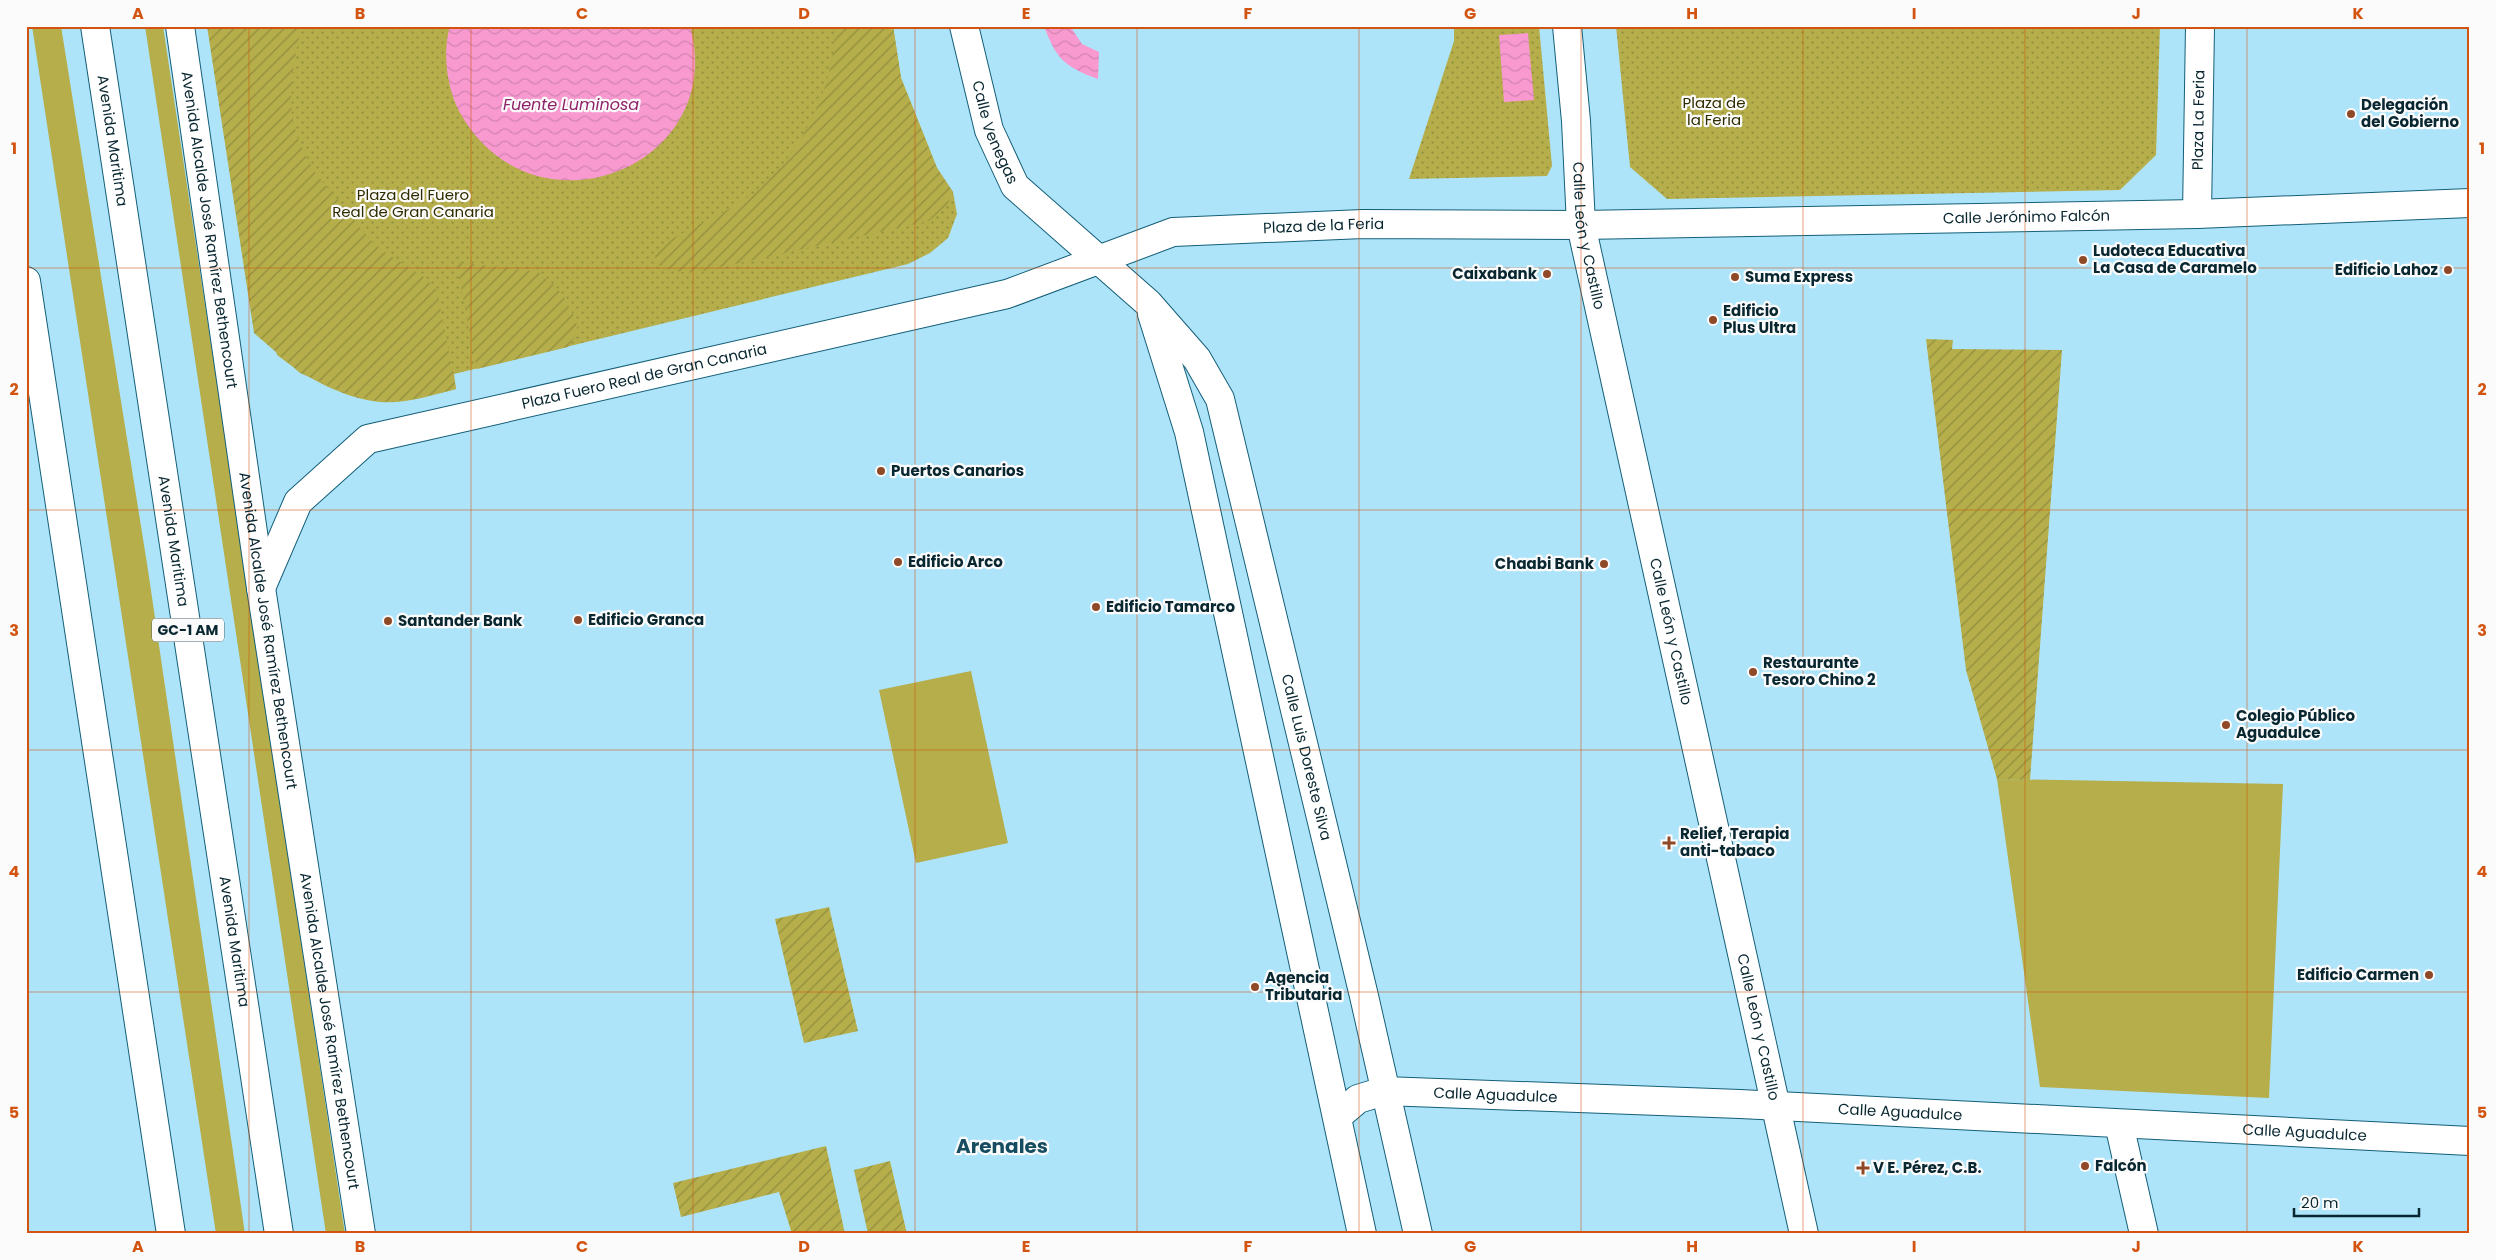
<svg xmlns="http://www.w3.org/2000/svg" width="2496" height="1260" viewBox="0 0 2496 1260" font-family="Poppins,sans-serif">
<defs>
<pattern id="park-dots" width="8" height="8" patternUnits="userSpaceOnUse" patternTransform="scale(1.25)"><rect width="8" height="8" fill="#b5ae4a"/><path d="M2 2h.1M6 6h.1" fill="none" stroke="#918e3e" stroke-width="1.8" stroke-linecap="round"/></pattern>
<pattern id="garden-furrows" width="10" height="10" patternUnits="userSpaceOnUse" patternTransform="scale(1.25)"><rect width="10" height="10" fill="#b5ae4a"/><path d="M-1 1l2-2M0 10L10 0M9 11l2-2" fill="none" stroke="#918e3e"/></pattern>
<pattern id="water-waves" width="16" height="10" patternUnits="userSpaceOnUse" patternTransform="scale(1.25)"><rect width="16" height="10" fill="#f899cf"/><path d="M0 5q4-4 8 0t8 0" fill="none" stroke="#d384b2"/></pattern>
</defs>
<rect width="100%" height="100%" fill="#aee4fa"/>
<path fill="#b5ae4a" d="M32,26H61L148,570L245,1234H216Z
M145,26H163L345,1234H326Z
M971,671L1008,843L916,863L879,690Z
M1997,779L2283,784L2269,1098L2040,1087Z"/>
<path fill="url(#park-dots)" d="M207,26H893L901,78L937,168L953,192L957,214L948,238L930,253L908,264L454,374L456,389C433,395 405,404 381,402C344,399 305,377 277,355Z
M1454,26H1539L1552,166L1547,176L1409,179L1454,41Z
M1616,26H2160L2156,155L2120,190L1667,199L1630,167Z"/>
<path fill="url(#garden-furrows)" d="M207,26H302C288,85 282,124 318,176C326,187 336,197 345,208C356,221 364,235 377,246C397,263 422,270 437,291L456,389L415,399L381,402L348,394L300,373L254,333Z
M834,26H893L901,78L937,168L953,192L947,205L929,221L694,273C681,272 642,270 660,247C687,228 719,217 747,198C796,165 838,85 834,26Z
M456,262L538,272L558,289L565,299L576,320L578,331L568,347L477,369Z
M1926,339L1953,340L1952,349L2062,350L2030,780L1997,779L1966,670Z
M829,907L858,1031L804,1043L775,919Z
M826,1146L845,1234H792L779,1192L681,1217L673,1183Z
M890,1161L907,1234H868L854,1170Z"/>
<path fill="url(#water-waves)" d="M450,26H690C729,167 532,245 459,111C447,88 442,52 450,26Z
M1044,26H1070L1082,44L1099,52L1098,79C1065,67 1056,59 1044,26Z
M1528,33L1534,100L1504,102L1499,35Z"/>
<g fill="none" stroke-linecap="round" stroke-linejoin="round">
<defs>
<g id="minor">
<path id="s1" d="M2197,214L2200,26"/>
<path id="s2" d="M261,588L298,502L368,439L1007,294L1173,232L1363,224L1581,225L2197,214L2470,203"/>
<path id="s3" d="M1338,1116L1358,1099L1384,1091L1740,1104L2470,1141"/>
<path d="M2119,1124L2144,1234"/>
</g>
<g id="tertiary">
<path id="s4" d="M180,26L261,588L361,1234"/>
<path id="s5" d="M964,26L989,130L1015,186L1148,303L1197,359L1220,399L1364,996L1418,1234"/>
<path id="s6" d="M1567,26L1576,121L1581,225L1804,1234"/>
<path d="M1152,314L1189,432L1362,1234"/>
</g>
<g id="trunk">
<path id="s7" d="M95,26L279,1234"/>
<path d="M26,281L171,1234"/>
</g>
</defs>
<use href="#minor" stroke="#145f78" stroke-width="30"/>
<use href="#tertiary" stroke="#145f78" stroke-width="30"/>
<use href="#trunk" stroke="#145f78" stroke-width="30"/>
<use href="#minor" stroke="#fff" stroke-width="28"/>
<use href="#tertiary" stroke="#fff" stroke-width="28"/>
<use href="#trunk" stroke="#fff" stroke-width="28"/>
</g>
<path fill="none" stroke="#d25410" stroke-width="1" stroke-opacity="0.55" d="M249,26V1234M471,26V1234M693,26V1234M915,26V1234M1137,26V1234M1359,26V1234M1581,26V1234M1803,26V1234M2025,26V1234M2247,26V1234M26,268H2470M26,510H2470M26,750H2470M26,992H2470"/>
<g fill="#904926" stroke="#fbfbfb" stroke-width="2">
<circle cx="2351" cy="114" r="5"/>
<circle cx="2083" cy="260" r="5"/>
<circle cx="2448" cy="270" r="5"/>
<circle cx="1547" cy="274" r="5"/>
<circle cx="1735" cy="277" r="5"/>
<circle cx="1713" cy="320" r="5"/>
<circle cx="881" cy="471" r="5"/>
<circle cx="898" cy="562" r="5"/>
<circle cx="1604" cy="564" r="5"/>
<circle cx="1096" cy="607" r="5"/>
<circle cx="578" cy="620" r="5"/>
<circle cx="388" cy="621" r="5"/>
<circle cx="1753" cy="672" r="5"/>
<circle cx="2226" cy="725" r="5"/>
<path d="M1666.5 835.5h5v5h5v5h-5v5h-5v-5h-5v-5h5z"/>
<circle cx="2429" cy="975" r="5"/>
<circle cx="1255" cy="987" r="5"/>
<circle cx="2085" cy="1166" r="5"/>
<path d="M1860.5 1160.5h5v5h5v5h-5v5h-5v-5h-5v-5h5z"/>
</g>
<g text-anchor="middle" stroke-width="4.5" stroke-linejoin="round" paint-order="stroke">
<rect fill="#fbfbfb" stroke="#52676e" stroke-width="1" x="152" y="618.5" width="72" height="23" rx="4"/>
<g font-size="14" font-weight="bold" fill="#092731">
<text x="188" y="635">GC-1 AM</text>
</g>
<g font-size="15" fill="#302c00" stroke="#fbfbfb">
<text x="1714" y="108">Plaza de<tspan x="1714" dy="17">la Feria</tspan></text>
<text x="413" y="200">Plaza del Fuero<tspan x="413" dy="17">Real de Gran Canaria</tspan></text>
</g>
<g font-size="15" font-weight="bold" fill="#092731" stroke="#fbfbfb" text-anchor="start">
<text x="2361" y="110">Delegación<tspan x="2361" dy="17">del Gobierno</tspan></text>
<text x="2093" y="256">Ludoteca Educativa<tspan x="2093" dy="17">La Casa de Caramelo</tspan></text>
<text x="2438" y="275" text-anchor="end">Edificio Lahoz</text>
<text x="1537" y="279" text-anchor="end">Caixabank</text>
<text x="1745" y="282">Suma Express</text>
<text x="1723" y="316">Edificio<tspan x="1723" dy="17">Plus Ultra</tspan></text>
<text x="891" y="476">Puertos Canarios</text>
<text x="908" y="567">Edificio Arco</text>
<text x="1594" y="569" text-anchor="end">Chaabi Bank</text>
<text x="1106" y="612">Edificio Tamarco</text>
<text x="588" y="625">Edificio Granca</text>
<text x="398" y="626">Santander Bank</text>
<text x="1763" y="668">Restaurante<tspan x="1763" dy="17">Tesoro Chino 2</tspan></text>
<text x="2236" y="721">Colegio Público<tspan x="2236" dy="17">Aguadulce</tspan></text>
<text x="1680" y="839">Relief, Terapia<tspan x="1680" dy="17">anti-tabaco</tspan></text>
<text x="2419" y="980" text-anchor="end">Edificio Carmen</text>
<text x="1265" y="983">Agencia<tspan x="1265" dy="17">Tributaria</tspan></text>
<text x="2095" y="1171">Falcón</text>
<text x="1873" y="1173">V E. Pérez, C.B.</text>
</g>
<g font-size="15" fill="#092731" stroke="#fbfbfb">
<text dy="5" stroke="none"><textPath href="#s1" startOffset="94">Plaza La Feria</textPath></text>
<text dy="5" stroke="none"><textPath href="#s5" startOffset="111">Calle Venegas</textPath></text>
<text dy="5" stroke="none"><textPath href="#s7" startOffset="116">Avenida Maritima</textPath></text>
<text dy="5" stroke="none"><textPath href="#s2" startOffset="1874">Calle Jerónimo Falcón</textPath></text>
<text dy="5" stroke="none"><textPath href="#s2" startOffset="1171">Plaza de la Feria</textPath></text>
<text dy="5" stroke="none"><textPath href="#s4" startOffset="206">Avenida Alcalde José Ramírez Bethencourt</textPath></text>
<text dy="5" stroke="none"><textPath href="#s6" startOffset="211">Calle León y Castillo</textPath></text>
<text dy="5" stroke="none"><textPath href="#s2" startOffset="471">Plaza Fuero Real de Gran Canaria</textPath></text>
<text dy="5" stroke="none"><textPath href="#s7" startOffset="521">Avenida Maritima</textPath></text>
<text dy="5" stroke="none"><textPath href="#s4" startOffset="611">Avenida Alcalde José Ramírez Bethencourt</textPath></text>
<text dy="5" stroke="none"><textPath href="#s6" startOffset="616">Calle León y Castillo</textPath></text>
<text dy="5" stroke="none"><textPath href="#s5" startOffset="835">Calle Luis Doreste Silva</textPath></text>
<text dy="5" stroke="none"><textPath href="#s7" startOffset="926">Avenida Maritima</textPath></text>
<text dy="5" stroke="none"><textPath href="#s6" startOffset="1021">Calle León y Castillo</textPath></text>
<text dy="5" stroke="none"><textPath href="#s4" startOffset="1016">Avenida Alcalde José Ramírez Bethencourt</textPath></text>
<text dy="5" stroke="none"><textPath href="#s3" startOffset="165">Calle Aguadulce</textPath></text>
<text dy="5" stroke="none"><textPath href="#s3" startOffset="570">Calle Aguadulce</textPath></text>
<text dy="5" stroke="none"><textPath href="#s3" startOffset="975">Calle Aguadulce</textPath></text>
</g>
<g font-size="16" font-style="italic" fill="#8e2068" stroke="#fbfbfb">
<text x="571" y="110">Fuente Luminosa</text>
</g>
<g font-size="20" font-weight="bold" fill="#164c5f" stroke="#fbfbfb">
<text x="1002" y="1153">Arenales</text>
</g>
</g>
<rect width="2496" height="1260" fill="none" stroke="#fbfbfb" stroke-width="55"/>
<path d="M2294 1208v8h125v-8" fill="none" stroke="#092731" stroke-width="2.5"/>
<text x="2301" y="1208" font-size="15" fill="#092731" stroke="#fbfbfb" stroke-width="4" paint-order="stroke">20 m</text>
<rect x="28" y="28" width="2440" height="1204" fill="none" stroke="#d25410" stroke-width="2"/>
<g font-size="16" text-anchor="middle" font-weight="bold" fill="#d25410">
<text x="138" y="19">A</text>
<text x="360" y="19">B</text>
<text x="582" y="19">C</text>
<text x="804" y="19">D</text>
<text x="1026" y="19">E</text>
<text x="1248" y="19">F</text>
<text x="1470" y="19">G</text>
<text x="1692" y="19">H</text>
<text x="1914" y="19">I</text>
<text x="2136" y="19">J</text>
<text x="2358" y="19">K</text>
<text x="14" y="154">1</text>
<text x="2482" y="154">1</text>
<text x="14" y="395">2</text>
<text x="2482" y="395">2</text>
<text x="14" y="636">3</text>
<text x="2482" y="636">3</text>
<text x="14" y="877">4</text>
<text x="2482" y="877">4</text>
<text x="14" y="1118">5</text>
<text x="2482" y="1118">5</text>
<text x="138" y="1252">A</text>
<text x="360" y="1252">B</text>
<text x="582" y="1252">C</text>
<text x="804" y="1252">D</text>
<text x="1026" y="1252">E</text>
<text x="1248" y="1252">F</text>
<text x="1470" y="1252">G</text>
<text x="1692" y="1252">H</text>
<text x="1914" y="1252">I</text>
<text x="2136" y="1252">J</text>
<text x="2358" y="1252">K</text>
</g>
</svg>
